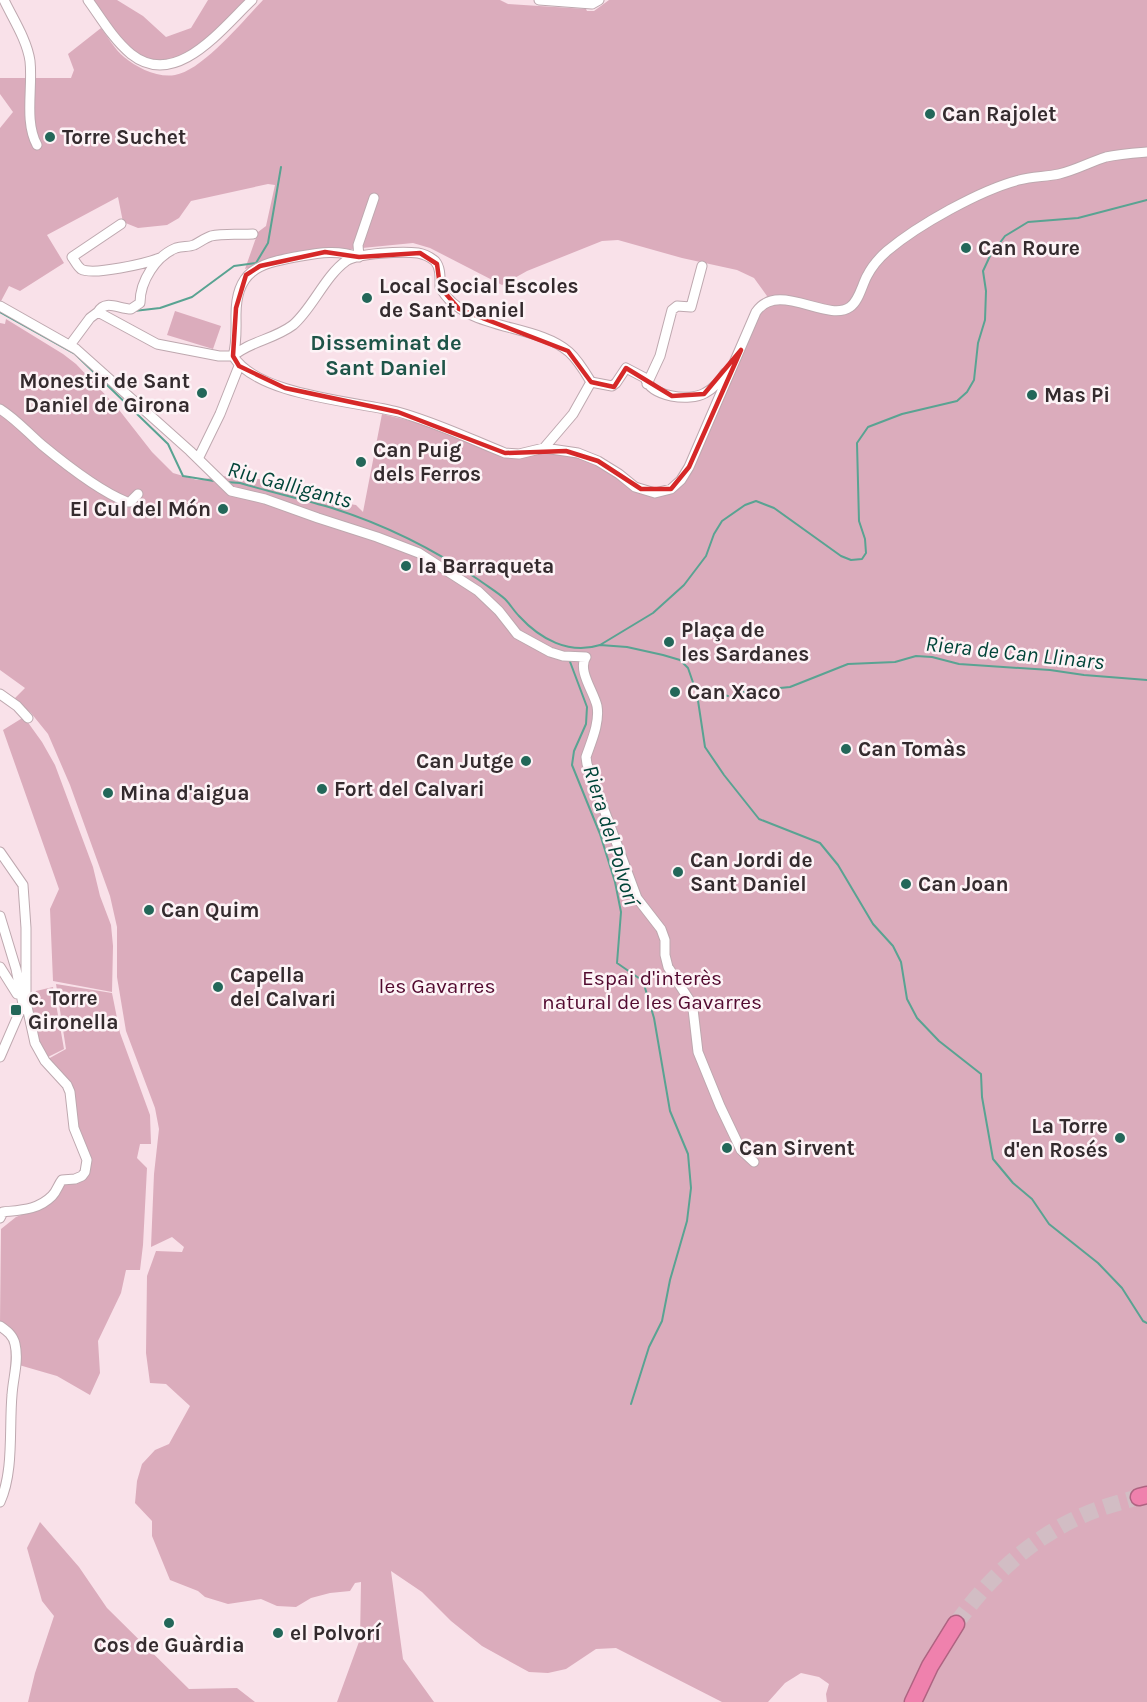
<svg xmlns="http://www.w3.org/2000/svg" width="1147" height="1702" viewBox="0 0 1147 1702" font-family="Karla,sans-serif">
<rect width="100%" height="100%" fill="#f9e1e9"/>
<path fill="#dbacbc" d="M93,0H117L143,16L166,37L191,28L208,0H246C216,28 174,85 130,48C115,36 104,15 93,0Z
M263,0H500L508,4L586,9L587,11H594L609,0H1147V1702H827L826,1694L829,1684L819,1677L801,1673L785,1683L768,1702H722L616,1648L596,1649L566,1669L548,1673L529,1672L482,1646L451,1621L422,1592L391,1571L403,1659L434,1702H337L360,1639L361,1582L355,1583L350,1591L330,1593L311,1598L296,1607L277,1606L261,1599L228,1604L205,1597L198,1591L170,1580L152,1536V1521L135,1503L137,1481L142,1464L155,1450L169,1444L190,1406L166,1384L150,1383L146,1353L147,1276L156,1251L182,1252L184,1247L172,1237L151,1247L154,1174L159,1129L155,1108L126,1031L117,977V927L110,896L70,785L48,734L31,713L13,700L25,688L0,670V323L5,324L6,319L63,354L76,364L116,406L152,452L173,473L197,480L234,475L264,480L317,499L356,505L363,512L382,414L419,423L511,458L549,452L590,457L629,486L673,491L713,418L767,296L754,278L737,270L682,258L618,240L602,241L527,271L502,285L430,248L413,243L301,254L245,269L258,232L266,226L275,185L268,184L191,201L179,218L167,225L138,228L123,222L118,197L47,235L64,263L20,291L9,286L0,303V128L13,112L0,94V78H71L74,70L68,54L101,28C108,37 115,50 124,57C137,68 158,78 175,75C202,71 244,20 263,0Z
M175,311L221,326L213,349L167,335Z
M24,717L42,742L55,765L93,867L100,896L111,925L113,946L112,992L53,981L50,909L59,889L3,730Z
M56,984L112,993L120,1033L150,1115L151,1144H140L137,1158L147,1168L143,1245L140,1270H126L121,1293L98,1341L100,1373L90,1395L57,1376L19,1365L18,1349L0,1323L1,1229L16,1217L42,1207L60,1187L87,1174L71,1100L48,1059L66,1049Z
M53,987L64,1049L46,1058C37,1044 27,1006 36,991Z
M40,1522L79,1567L107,1608L189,1689L237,1688L255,1702H28L35,1673L54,1616L42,1601L27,1548Z"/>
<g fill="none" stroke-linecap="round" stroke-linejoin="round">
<path stroke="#59a392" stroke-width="2" d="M134,311L160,308L192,297L234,266L256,263L268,243L281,167
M0,312L75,354L168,444L183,476L214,481
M226,482L240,483C270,492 302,499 332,508C383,524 435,550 479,580C487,586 497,592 505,599C510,604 514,611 519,616C540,639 569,655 600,645L653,613L684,585L706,556L714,534L722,521L745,505L756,501L774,508L841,556L851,560L862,559L866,553L865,539L859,521L857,443L868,427L902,414L957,401L967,392L974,380L978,343L985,320L986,291L983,271L990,256L1005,236L1028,222L1078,218L1147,200
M600,645L627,647L663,655L680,660L688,668L697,694L705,747L724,775L759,819L820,843L838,865L873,924L893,946L901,962L907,999L917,1018L939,1041L981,1074L982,1097L993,1159L1013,1183L1032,1199L1049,1224L1098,1263L1122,1288L1143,1321L1147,1323
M569,659L587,707L586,724L574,751L572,765L600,834L615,882L621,912L617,963L643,981L654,1018L670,1111L688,1154L691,1188L687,1221L670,1280L662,1321L649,1347L631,1404
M741,692L790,687L848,664L895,662L916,656L932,657L959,664L1050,670L1084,675L1147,680
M698,694L711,692L728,696"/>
<path stroke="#d2bdc4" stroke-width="16" stroke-dasharray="16 8" stroke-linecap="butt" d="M956,1624C987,1580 1028,1541 1077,1518C1097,1508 1118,1503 1139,1497"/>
<defs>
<path id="street" d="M4,0C13,19 27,40 30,61C33,88 24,121 37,145
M88,0C101,18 113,39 131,54C176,90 222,28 252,0
M539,0L592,4L599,0
M121,224L72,257C75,261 77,266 81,269C93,276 147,263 160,258
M359,257L358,245L374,198
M0,306L76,349L190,451L231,491L265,499L318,518L377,537L419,553L478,591L499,611L517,634L550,652L563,656L586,657C577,670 594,692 597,706C600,723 591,742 586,757L587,764L637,898L661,929L665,940V955L668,967L690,1001L693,1009L698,1052L720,1106L741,1150L754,1162
M98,312C105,299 119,309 131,309L140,303C140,281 156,256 176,248C182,246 189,247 194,245C200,242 205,238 211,236C224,233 239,235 253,234
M70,345L90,318L98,312L157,344L219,356H233C250,341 273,340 293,325C312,309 325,276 346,261C358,253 403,251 418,253C424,254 430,257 435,261C441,268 440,278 440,287C464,332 535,322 569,352C578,360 585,372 591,382
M233,356C258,396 355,401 398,412C435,422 470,439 505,453L519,454L544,448L578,453L598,461L619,474L635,487L655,493L671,489L681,480L689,467L756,312C778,280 827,323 850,307C859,301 862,285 867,276C872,266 879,258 887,251C918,225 980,190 1019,180C1032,176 1046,177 1059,174C1076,170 1090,162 1106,157C1119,154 1134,153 1147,152
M233,356C237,343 236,329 236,315C236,271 258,264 295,257C318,253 336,249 359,257
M591,382L612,386L616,383L626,368L645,378C652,397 689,402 705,393C713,389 721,380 725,373
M647,384L660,356L672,310L677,306L691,307L702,266
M0,409C16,419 28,433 42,445C65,464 99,491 127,502H130L138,494
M544,448L573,414L591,382
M198,459L220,414L239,366
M0,694L17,706L28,718
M0,852L23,885L26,928V1002L35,1043L45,1061L67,1085L70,1092L74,1128L87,1160L85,1172L82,1176L75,1179L62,1180C58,1185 57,1191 52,1196C38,1210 21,1210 3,1212L0,1218
M0,916L16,969L23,1004
M0,967L17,994
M0,1057L23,1004
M0,1326C7,1331 13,1335 15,1344C19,1361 13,1378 12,1395C9,1428 14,1472 0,1502"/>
<path id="highway" d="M1139,1497L1147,1495
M913,1702L930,1666L956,1624"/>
</defs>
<use href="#street" stroke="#bea8af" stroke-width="11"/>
<use href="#highway" stroke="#ae6381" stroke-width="19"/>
<use href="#street" stroke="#fff" stroke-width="9"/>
<use href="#highway" stroke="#ef81ad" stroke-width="16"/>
</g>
<path fill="none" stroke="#d62828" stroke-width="4.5" stroke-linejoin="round" d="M325,252L359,257L420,253L437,264L440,287L459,309L568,351L591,382L614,387L626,368L672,396L704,394L741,350L689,467L671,489H641L598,461L566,451L505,453L398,412L285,388L239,366L233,356L236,308L246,275L260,266Z"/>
<g fill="#236759" stroke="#fdf3f6" stroke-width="2">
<circle cx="930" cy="114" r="6"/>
<circle cx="50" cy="137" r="6"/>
<circle cx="966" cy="248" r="6"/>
<circle cx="367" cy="298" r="6"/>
<circle cx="202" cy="393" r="6"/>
<circle cx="1032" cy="395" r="6"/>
<circle cx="361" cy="462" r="6"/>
<circle cx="223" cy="509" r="6"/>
<circle cx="406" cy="566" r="6"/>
<circle cx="669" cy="642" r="6"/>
<circle cx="675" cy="692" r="6"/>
<circle cx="846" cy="749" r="6"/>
<circle cx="526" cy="761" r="6"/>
<circle cx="322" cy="789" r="6"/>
<circle cx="108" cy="793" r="6"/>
<circle cx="678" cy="872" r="6"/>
<circle cx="906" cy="884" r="6"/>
<circle cx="149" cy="910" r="6"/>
<circle cx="218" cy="987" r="6"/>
<rect x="10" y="1004" width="12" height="12" rx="3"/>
<circle cx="1120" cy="1138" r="6"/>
<circle cx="727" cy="1148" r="6"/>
<circle cx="169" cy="1623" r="6"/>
<circle cx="278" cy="1633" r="6"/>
</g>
<g text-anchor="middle" stroke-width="5" stroke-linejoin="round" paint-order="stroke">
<g font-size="21" font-weight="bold" fill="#342b2e" stroke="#fdf3f6" text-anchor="start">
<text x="942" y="121">Can Rajolet</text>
<text x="62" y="144">Torre Suchet</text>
<text x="978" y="255">Can Roure</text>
<text x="379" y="293">Local Social Escoles<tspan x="379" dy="24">de Sant Daniel</tspan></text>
<text x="190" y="388" text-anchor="end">Monestir de Sant<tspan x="190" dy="24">Daniel de Girona</tspan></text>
<text x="1044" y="402">Mas Pi</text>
<text x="373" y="457">Can Puig<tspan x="373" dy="24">dels Ferros</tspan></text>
<text x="211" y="516" text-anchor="end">El Cul del Món</text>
<text x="418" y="573">la Barraqueta</text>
<text x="681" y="637">Plaça de<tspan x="681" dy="24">les Sardanes</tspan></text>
<text x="687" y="699">Can Xaco</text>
<text x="858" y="756">Can Tomàs</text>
<text x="514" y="768" text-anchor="end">Can Jutge</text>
<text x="334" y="796">Fort del Calvari</text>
<text x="120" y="800">Mina d'aigua</text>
<text x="690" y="867">Can Jordi de<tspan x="690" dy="24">Sant Daniel</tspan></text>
<text x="918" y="891">Can Joan</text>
<text x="161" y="917">Can Quim</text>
<text x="230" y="982">Capella<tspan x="230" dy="24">del Calvari</tspan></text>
<text x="28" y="1005">c. Torre<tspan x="28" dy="24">Gironella</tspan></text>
<text x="1108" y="1133" text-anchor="end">La Torre<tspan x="1108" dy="24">d'en Rosés</tspan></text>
<text x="739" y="1155">Can Sirvent</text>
<text x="290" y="1640">el Polvorí</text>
<text x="169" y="1652" text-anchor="middle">Cos de Guàrdia</text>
</g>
<g font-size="21" fill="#52092f" stroke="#fdf3f6">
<text x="652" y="985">Espai d'interès<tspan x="652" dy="24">natural de les Gavarres</tspan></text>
<text x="437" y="993">les Gavarres</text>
</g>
<g font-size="22" font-weight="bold" fill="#1e5448" stroke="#fdf3f6">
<text x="386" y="350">Disseminat de<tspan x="386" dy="25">Sant Daniel</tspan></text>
</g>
<g font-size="22" font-style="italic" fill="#004438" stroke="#fdf3f6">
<text transform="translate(290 484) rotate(15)" y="8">Riu Galligants</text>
<text transform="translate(1015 652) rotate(6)" y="8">Riera de Can Llinars</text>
<text transform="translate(612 835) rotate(73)" y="8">Riera del Polvorí</text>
</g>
</g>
</svg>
